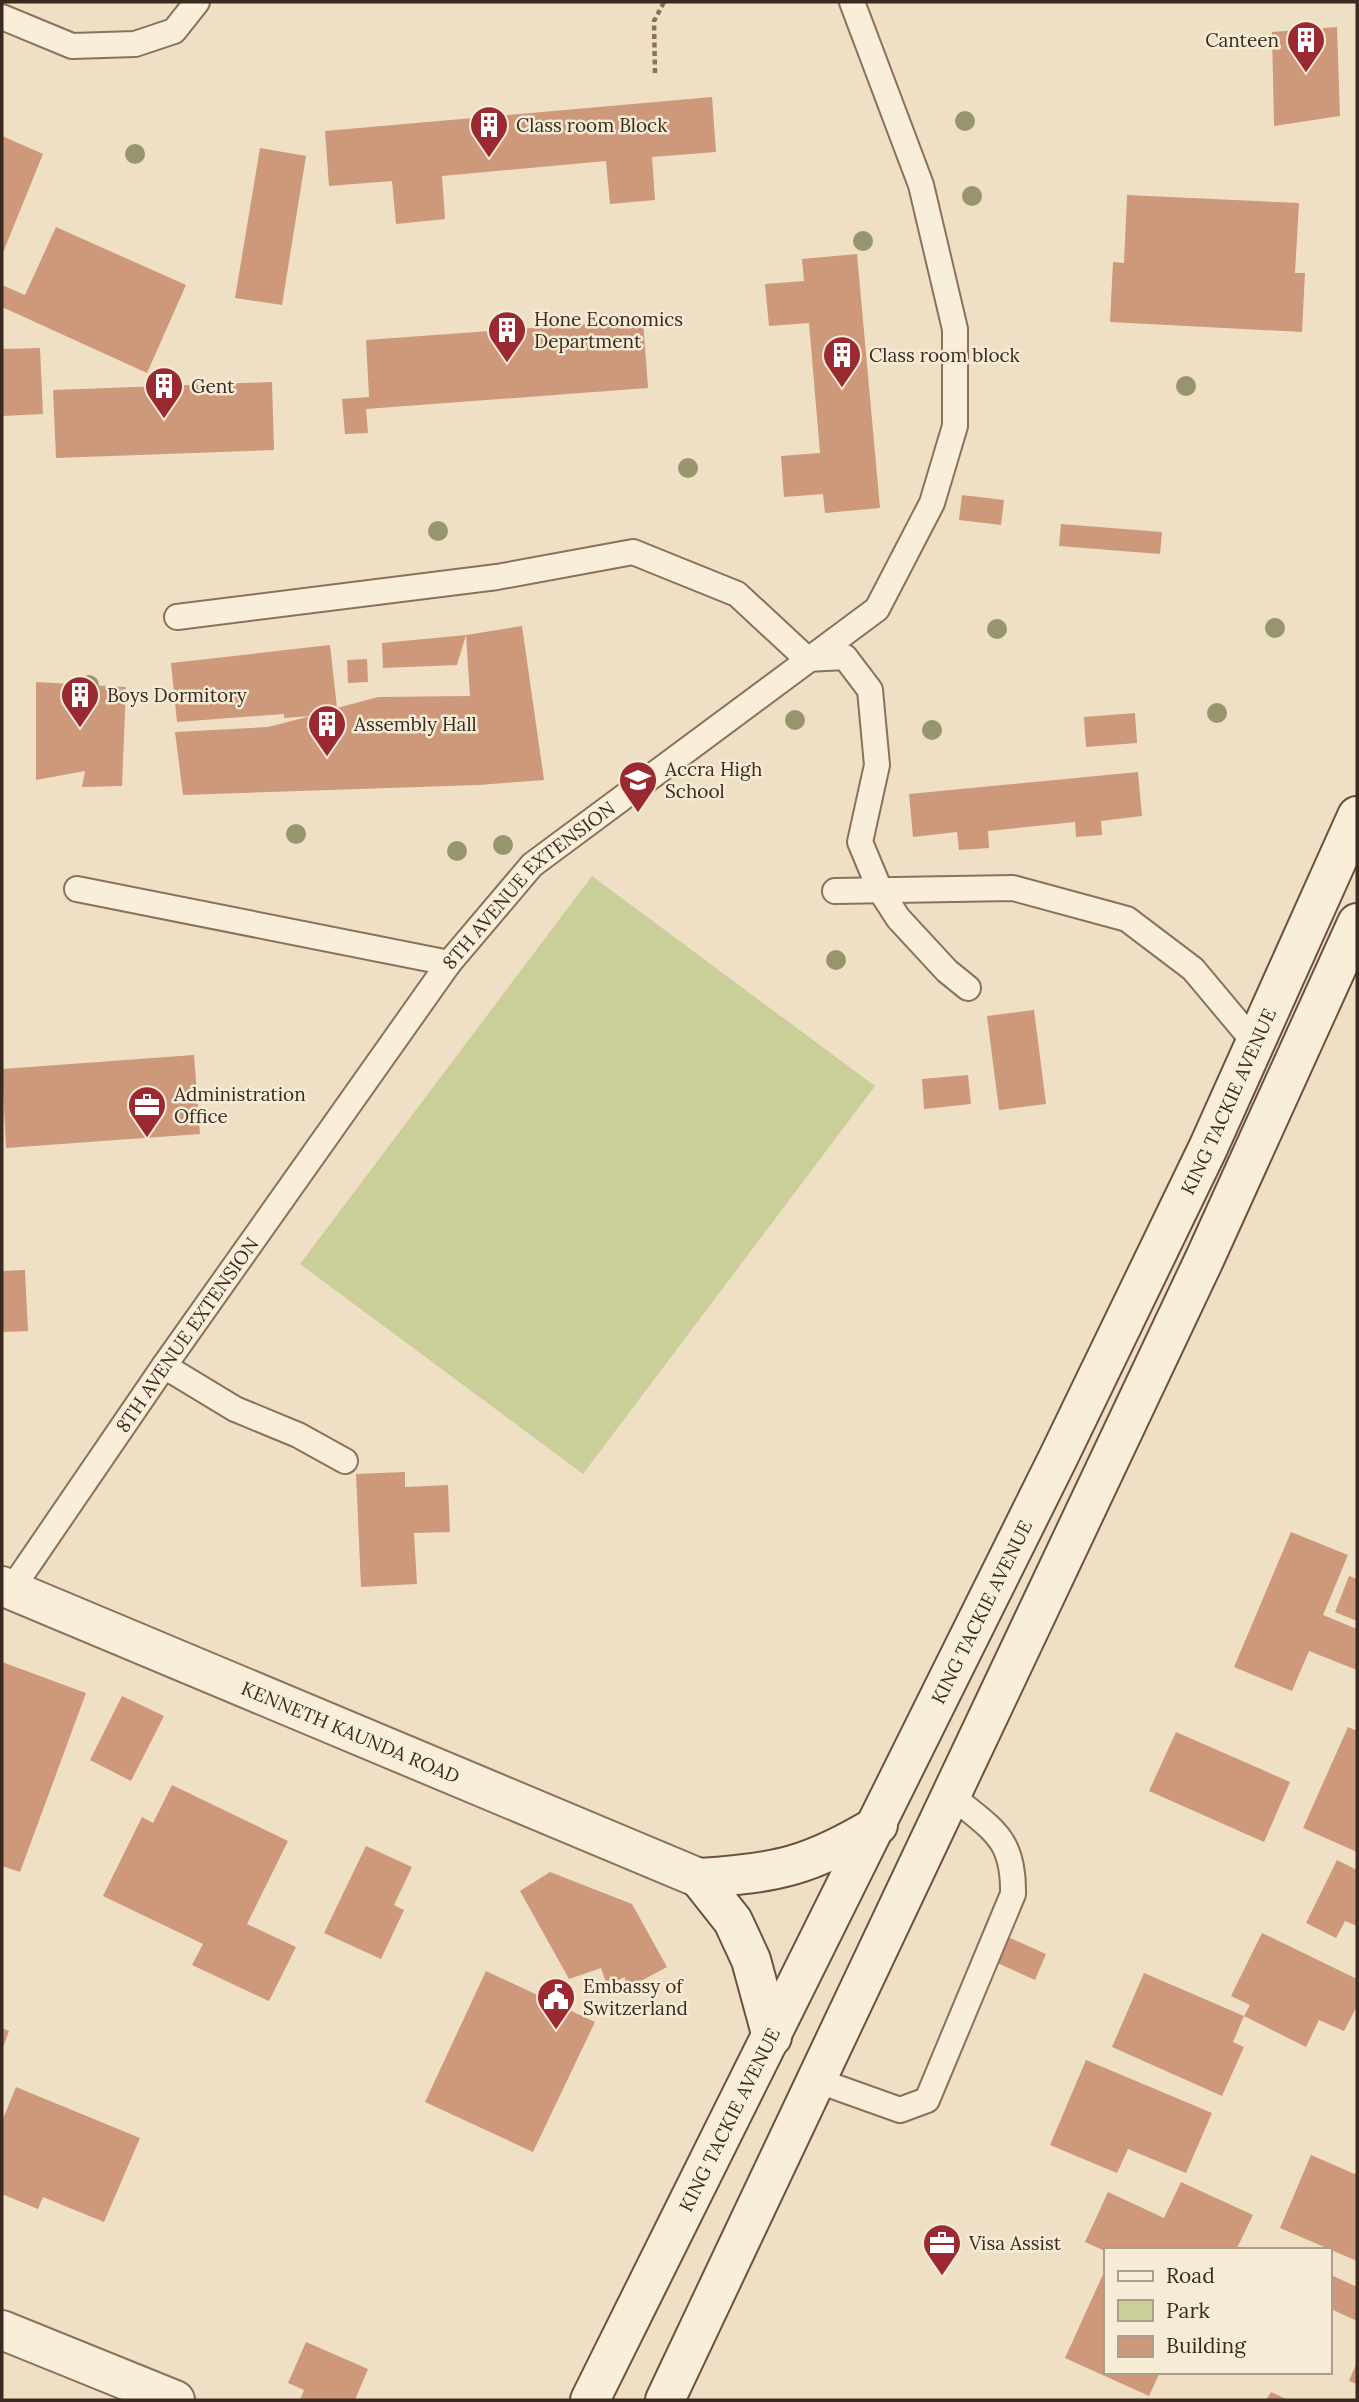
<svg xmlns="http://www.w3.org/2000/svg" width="1359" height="2402" viewBox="0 0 1359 2402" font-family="Lora,serif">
<rect width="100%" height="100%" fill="#efe0c5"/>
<path fill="#cace98" d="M592,876L875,1086L583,1474L300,1264Z"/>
<path fill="#ce987a" d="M1337,27L1340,116L1274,126L1272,32Z
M712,97L716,152L652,157L655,200L610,204L606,161L442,176L445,219L396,224L392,181L329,186L325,131Z
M2,136L43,154L2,255Z
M260,148L306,156L282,305L235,298Z
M1127,195L1299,203L1295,273H1305L1302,332L1110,322L1113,262L1124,263Z
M56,227L186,285L147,373L2,307V285L25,295Z
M857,254L880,508L825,513L823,494L784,497L781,456L820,453L809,323L769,326L765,284L804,281L802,259Z
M643,320L648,388L366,409L368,433L345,434L342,399L369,397L366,340Z
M40,348L43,414L2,416V349Z
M272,382L274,450L56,458L53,390Z
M962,495L1004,500L1001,525L959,520Z
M1061,524L1162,532L1160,554L1059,546Z
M522,626L544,780L479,785L183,795L175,732L268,727L311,716L284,718V714L177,722L171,663L330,645L337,708L378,697L470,696L466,635Z
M466,635L457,665L383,668L382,643Z
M367,659L368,682L348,683L347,660Z
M36,682L126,687L122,786L82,787L85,771L36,780Z
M1135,713L1137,743L1086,747L1084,717Z
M1138,772L1142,816L1101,821L1102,835L1076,837L1075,822L988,831L989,848L959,850L957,832L913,837L909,794Z
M1034,1010L1046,1104L999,1110L987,1016Z
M194,1055L200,1134L6,1148L2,1069Z
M968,1075L971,1104L924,1109L922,1079Z
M25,1270L28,1331L2,1332V1271Z
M405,1472V1487L448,1485L450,1532L414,1533L417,1584L361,1587L356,1474Z
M1291,1532L1348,1555L1323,1615L1357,1629V1670L1309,1651L1292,1691L1234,1667Z
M1349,1576L1357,1579V1621L1335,1612Z
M2,1662L86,1693L20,1872L2,1866Z
M122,1696L164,1716L131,1781L90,1760Z
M1348,1727L1357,1731V1852L1303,1828Z
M1176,1732L1290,1782L1264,1842L1149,1791Z
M172,1785L288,1841L247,1924L296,1947L269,2001L192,1965L203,1944L103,1896L142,1817L153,1823Z
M366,1846L412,1867L394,1905L404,1910L381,1959L324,1933Z
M1337,1860L1357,1870V1926L1345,1921L1336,1938L1306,1923Z
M550,1872L632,1904L667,1967L626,1989L625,1977L607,1985L601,1968L569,1979L520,1891Z
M1262,1933L1357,1979V2006L1344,2031L1319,2020L1306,2047L1244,2016L1250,2005L1231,1996Z
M1006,1936L1046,1954L1035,1980L995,1962Z
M486,1971L595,2022L533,2152L425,2102Z
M1144,1973L1244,2016L1233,2042L1244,2047L1222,2096L1112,2047Z
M2,2028L9,2031L2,2050Z
M1086,2060L1212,2113L1186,2173L1128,2149L1117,2173L1050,2145Z
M16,2087L140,2138L104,2222L43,2197L38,2209L2,2194V2121Z
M1311,2155L1357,2175V2261L1280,2228Z
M1181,2182L1253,2215L1236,2250L1105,2251L1085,2242L1108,2192L1164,2218Z
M1105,2270V2372H1160L1149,2396L1065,2358Z
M1329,2274L1357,2287V2321L1329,2308Z
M306,2342L368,2369L355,2400H300L304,2390L288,2383Z
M1357,2362V2384L1349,2381Z
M1271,2392L1288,2400H1266Z"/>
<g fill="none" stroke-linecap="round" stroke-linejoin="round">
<defs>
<g id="service">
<path d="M2,17L72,46L135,44L174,31L197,2"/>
<path d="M177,617L497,577L633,552L737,594L807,659L845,657L870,690L877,765L860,842L880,890L898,918L947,971L968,988"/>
<path d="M77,889L449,963"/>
<path d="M835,891L1013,888L1127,919L1193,969L1255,1043"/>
<path d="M164,1366L235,1409L298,1435L345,1461"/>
<path id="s1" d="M11,1590L164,1366L449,963L532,865L877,609L932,503L955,426V329L921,185L852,2"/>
<path d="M816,2080L900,2110L927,2100L1013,1894C1014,1837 992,1830 952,1796"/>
</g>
<g id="minor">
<path id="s2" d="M2,1586L699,1878"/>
<path d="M2,2330L175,2400"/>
</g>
<g id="secondary">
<path d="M699,1878C778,1873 810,1866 878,1825"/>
<path d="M699,1878L733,1921L751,1960L772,2037"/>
<path id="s3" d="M590,2400L1058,1458L1208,1148L1357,816"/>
<path d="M665,2400L1205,1258L1357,923"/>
</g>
</defs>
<use href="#service" stroke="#8a715b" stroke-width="28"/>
<use href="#minor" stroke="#8a715b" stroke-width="42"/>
<use href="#secondary" stroke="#6c523e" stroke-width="42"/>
<path stroke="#8a715b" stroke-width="4.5" stroke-dasharray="5 3.5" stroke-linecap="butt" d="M655,73L654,21L664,2"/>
<use href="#service" stroke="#f9eed9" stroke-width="24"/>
<use href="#minor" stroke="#f9eed9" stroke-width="38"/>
<use href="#secondary" stroke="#f9eed9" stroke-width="38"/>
</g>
<g fill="#96956d">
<circle cx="965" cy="121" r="10"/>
<circle cx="135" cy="154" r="10"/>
<circle cx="972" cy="196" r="10"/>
<circle cx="863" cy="241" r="10"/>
<circle cx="1186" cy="386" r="10"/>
<circle cx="688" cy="468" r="10"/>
<circle cx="438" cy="531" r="10"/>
<circle cx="1275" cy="628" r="10"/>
<circle cx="997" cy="629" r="10"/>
<circle cx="89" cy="685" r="10"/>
<circle cx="1217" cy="713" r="10"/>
<circle cx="795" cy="720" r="10"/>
<circle cx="932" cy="730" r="10"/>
<circle cx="296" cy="834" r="10"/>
<circle cx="503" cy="845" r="10"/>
<circle cx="457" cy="851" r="10"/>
<circle cx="836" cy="960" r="10"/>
</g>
<defs>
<symbol id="building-pin" viewBox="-11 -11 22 30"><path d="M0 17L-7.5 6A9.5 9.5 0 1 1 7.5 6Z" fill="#9b2931" stroke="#f6ebd5"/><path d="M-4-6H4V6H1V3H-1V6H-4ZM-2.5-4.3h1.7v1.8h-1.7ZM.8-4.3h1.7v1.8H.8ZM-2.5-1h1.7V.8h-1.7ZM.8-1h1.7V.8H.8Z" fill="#fff"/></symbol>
<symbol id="school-pin" viewBox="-11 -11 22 30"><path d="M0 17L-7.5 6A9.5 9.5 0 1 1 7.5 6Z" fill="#9b2931" stroke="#f6ebd5"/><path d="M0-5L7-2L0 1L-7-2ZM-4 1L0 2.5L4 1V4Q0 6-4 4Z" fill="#fff"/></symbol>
<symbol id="office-pin" viewBox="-11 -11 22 30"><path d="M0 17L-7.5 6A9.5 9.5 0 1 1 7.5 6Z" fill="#9b2931" stroke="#f6ebd5"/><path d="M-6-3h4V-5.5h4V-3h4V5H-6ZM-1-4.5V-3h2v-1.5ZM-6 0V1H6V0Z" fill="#fff"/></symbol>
<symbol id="civic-pin" viewBox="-11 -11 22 30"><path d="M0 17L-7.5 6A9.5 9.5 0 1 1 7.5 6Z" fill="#9b2931" stroke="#f6ebd5"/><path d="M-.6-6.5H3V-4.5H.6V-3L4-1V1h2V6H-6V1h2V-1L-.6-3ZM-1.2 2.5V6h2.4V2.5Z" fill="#fff"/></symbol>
</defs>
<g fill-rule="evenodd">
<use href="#building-pin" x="1284" y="18" width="44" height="60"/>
<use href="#building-pin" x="467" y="103" width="44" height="60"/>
<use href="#building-pin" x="485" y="308" width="44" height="60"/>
<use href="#building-pin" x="820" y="333" width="44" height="60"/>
<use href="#building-pin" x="142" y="364" width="44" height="60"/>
<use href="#building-pin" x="58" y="673" width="44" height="60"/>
<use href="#building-pin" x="305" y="702" width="44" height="60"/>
<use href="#school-pin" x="616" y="758" width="44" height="60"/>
<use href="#office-pin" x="125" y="1083" width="44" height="60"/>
<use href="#civic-pin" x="534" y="1975" width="44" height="60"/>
<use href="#office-pin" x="920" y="2221" width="44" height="60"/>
</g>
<g text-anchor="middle" stroke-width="5" stroke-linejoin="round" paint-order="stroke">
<g font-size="19" fill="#3a2a1f" stroke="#f6ebd5" text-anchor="start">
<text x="1279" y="47" text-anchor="end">Canteen</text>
<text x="516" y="132">Class room Block</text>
<text x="534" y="326">Hone Economics<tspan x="534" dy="22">Department</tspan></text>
<text x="869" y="362">Class room block</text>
<text x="191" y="393">Gent</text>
<text x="107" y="702">Boys Dormitory</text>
<text x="354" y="731">Assembly Hall</text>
<text x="665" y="776">Accra High<tspan x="665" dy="22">School</tspan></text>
<text x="174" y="1101">Administration<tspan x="174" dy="22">Office</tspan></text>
<text x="583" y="1993">Embassy of<tspan x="583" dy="22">Switzerland</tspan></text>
<text x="969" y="2250">Visa Assist</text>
</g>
<g font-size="19" fill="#3a2a1f" stroke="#f6ebd5">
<text dy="7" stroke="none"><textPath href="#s1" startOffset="877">8TH AVENUE EXTENSION</textPath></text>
<text dy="7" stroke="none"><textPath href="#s3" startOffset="1447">KING TACKIE AVENUE</textPath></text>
<text dy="7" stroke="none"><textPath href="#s1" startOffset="310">8TH AVENUE EXTENSION</textPath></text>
<text dy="7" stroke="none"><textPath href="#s3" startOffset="880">KING TACKIE AVENUE</textPath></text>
<text dy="7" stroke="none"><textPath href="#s2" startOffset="378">KENNETH KAUNDA ROAD</textPath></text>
<text dy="7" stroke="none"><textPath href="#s3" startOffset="313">KING TACKIE AVENUE</textPath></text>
</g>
</g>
<rect width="1359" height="2402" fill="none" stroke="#3a2a1f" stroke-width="7"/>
<rect x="1104" y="2248" width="228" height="126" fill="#f6ebd5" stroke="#ab9e8c" stroke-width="2"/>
<rect x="1118" y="2271" width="35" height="10" fill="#f9eed9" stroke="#ab9e8c" stroke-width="2"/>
<text x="1166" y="2283" font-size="21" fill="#3a2a1f">Road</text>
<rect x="1118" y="2300" width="35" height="21" fill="#cace98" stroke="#ab9e8c" stroke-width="2"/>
<text x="1166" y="2318" font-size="21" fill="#3a2a1f">Park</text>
<rect x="1118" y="2336" width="35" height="21" fill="#ce987a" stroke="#ab9e8c" stroke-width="2"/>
<text x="1166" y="2353" font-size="21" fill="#3a2a1f">Building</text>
</svg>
